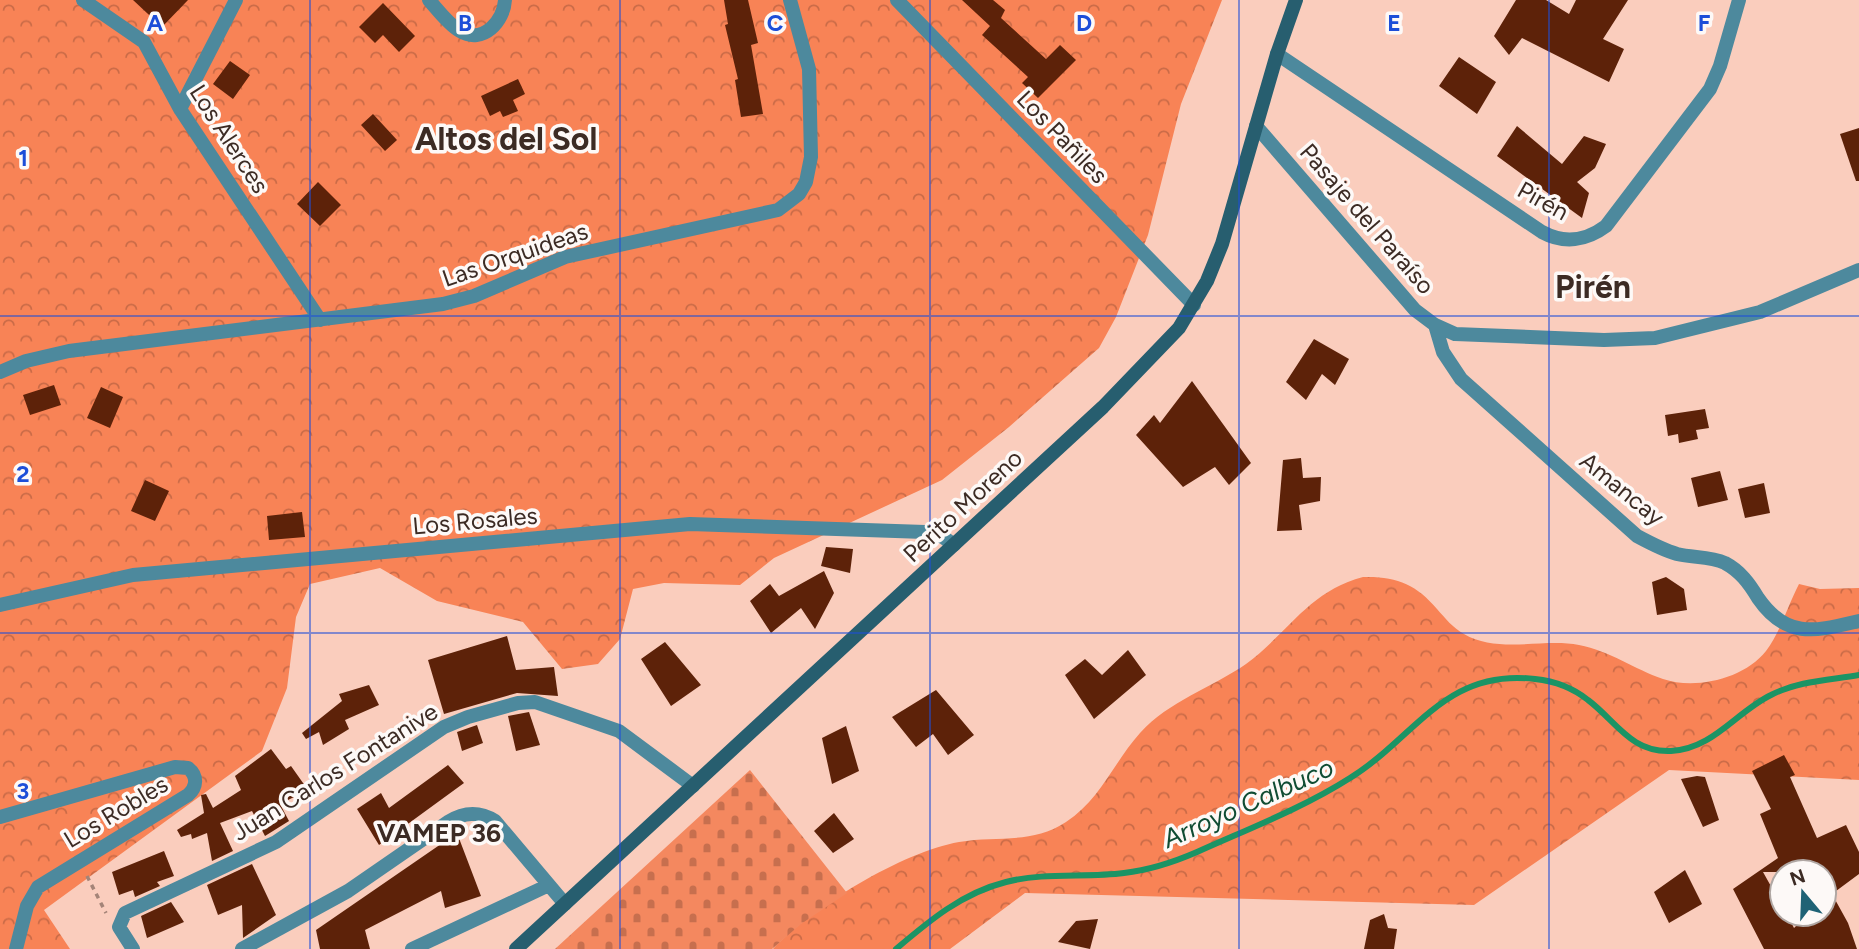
<svg xmlns="http://www.w3.org/2000/svg" width="1859" height="949" viewBox="0 0 1859 949" font-family="Figtree,sans-serif">
<defs>
<pattern id="forest-crowns" width="20" height="18" patternUnits="userSpaceOnUse" patternTransform="scale(1.75)"><rect width="20" height="18" fill="#f88356"/><path d="M2 6a3 3 0 1 1 6 0M12 15a3 3 0 1 1 6 0" fill="none" stroke="#ca6b47"/></pattern>
<pattern id="cemetery-stones" width="16" height="16" patternUnits="userSpaceOnUse" patternTransform="scale(1.75)"><rect width="16" height="16" fill="#f4885f"/><path d="M2 7V4a2 2 0 0 1 4 0v3zM10 15v-3a2 2 0 0 1 4 0v3z" fill="#c76f4e"/></pattern>
</defs>
<rect width="100%" height="100%" fill="#facdbd"/>
<path fill="url(#forest-crowns)" d="M0,0H1222L1181,104L1148,235L1116,317L1099,348L1009,427L942,480L774,558L740,585L664,583L633,589L620,639L598,664L562,669L523,622L437,601L380,568L310,584L296,617L287,688L262,751L44,910L70,949H0Z
M1363,577C1396,576 1416,584 1437,609C1445,618 1453,628 1464,634C1498,654 1543,638 1579,645C1610,651 1634,669 1663,679C1695,690 1744,679 1766,651C1780,633 1788,605 1799,584L1820,589L1859,588V780L1669,770L1474,905L1025,893L950,949H773C812,907 902,852 959,842C997,835 1031,845 1066,822C1100,800 1114,762 1140,733C1169,701 1211,688 1246,664C1288,633 1309,591 1363,577Z"/>
<path fill="url(#cemetery-stones)" d="M750,770L847,893L801,924L772,949H555Z"/>
<g fill="none" stroke-linecap="round" stroke-linejoin="round">
<path stroke="#1b9465" stroke-width="6" d="M896,949C929,921 962,893 1006,882C1045,872 1085,878 1124,873C1150,870 1174,862 1197,852C1248,829 1303,808 1350,778C1415,738 1445,668 1535,679C1554,681 1573,688 1588,700C1616,721 1631,753 1671,751C1713,749 1736,712 1771,695C1798,681 1830,680 1859,675"/>
</g>
<path fill="#5d2209" fill-rule="evenodd" d="M133,0H188L162,27Z
M724,0H748L758,43L751,45L763,114L741,117L735,80L738,79L725,25L728,24Z
M962,0H993L1005,10L1001,18L1046,59L1060,45L1076,60L1038,98L1022,83L1028,77L982,35L990,26Z
M1516,0H1546L1569,14L1576,0H1628L1603,39L1624,49L1609,82L1522,38L1509,55L1494,36Z
M383,3L415,36L399,52L383,35L375,43L359,27Z
M1459,57L1496,82L1477,114L1439,86Z
M230,61L250,75L233,99L213,84Z
M518,79L525,94L513,100L518,111L503,117L500,111L490,116L481,96Z
M373,114L397,140L385,151L361,125Z
M1517,126L1562,164L1584,136L1606,144L1595,168L1577,182L1589,193L1582,218L1497,156Z
M1859,128V181H1856L1840,134Z
M318,182L341,205L320,226L297,204Z
M1314,339L1349,359L1335,385L1322,374L1306,400L1286,382Z
M1192,381L1251,463L1229,485L1215,467L1183,487L1136,435L1154,415L1160,423Z
M54,385L61,405L30,415L23,395Z
M101,387L123,397L110,428L87,418Z
M1705,409L1709,428L1696,430L1698,439L1679,443L1678,434L1668,436L1665,415Z
M1301,458L1303,478L1321,477L1320,501L1299,505L1302,530L1277,531L1283,460Z
M1720,471L1728,500L1698,507L1691,478Z
M145,480L169,491L155,521L131,511Z
M1764,483L1770,513L1745,518L1738,489Z
M302,512L305,537L269,540L267,516Z
M826,547L853,549L850,573L821,566Z
M824,571L834,593L815,629L801,608L771,633L750,601L770,584L779,596Z
M1666,577L1684,589L1687,610L1657,615L1652,582Z
M507,636L516,670L554,667L558,696L517,693L444,714L428,660Z
M665,642L701,685L671,706L641,659Z
M1128,650L1146,675L1094,719L1065,675L1085,659L1102,675Z
M369,685L379,705L345,720L349,729L323,745L319,732L306,739L302,733L342,701L339,694Z
M936,690L974,735L948,755L933,734L916,747L892,717Z
M529,712L540,745L516,751L508,716Z
M477,725L483,743L462,751L457,732Z
M846,726L859,771L832,784L822,738Z
M271,749L286,769L291,766L308,790L280,804L289,821L265,836L252,811L220,823L233,851L212,861L207,833L192,839L191,834L181,837L177,830L204,813L201,795L206,794L213,808L241,790L235,776Z
M1784,755L1795,775L1790,777L1817,838L1846,825L1859,852V874L1832,894L1848,923L1857,949H1764L1733,889L1778,858L1760,814L1771,809L1752,771ZM1763,872H1824V914H1808L1794,928L1787,914H1782V906Z
M448,765L464,783L379,845L357,809L381,793L389,808Z
M1697,776L1705,777L1719,820L1703,827L1681,779Z
M834,813L854,839L833,853L814,831Z
M457,833L481,896L445,908L441,891L365,930L370,949H320L316,930Z
M164,851L174,876L157,882L160,886L135,897L133,890L119,895L112,872Z
M252,864L276,915L243,938L242,905L218,915L207,885Z
M1685,870L1702,904L1669,923L1654,892Z
M171,902L184,922L147,938L141,916Z
M1384,914L1388,928L1397,929L1394,949H1364L1370,920Z
M1098,919L1090,949L1058,942L1076,921Z"/>
<g fill="none" stroke-linecap="round" stroke-linejoin="round">
<path stroke="#a48478" stroke-width="3.5" stroke-dasharray="5 5" stroke-linecap="butt" d="M87,876L106,913"/>
<path stroke="#4d899d" stroke-width="14" d="M83,0L144,42L180,109L320,320
M429,0C438,10 448,24 460,31C483,45 504,21 505,0
M1277,54L1542,232C1564,244 1586,241 1606,226L1710,89L1720,66L1739,0
M180,109L236,0
M1256,126L1415,310L1435,325L1455,334L1604,340L1655,338L1760,312L1859,270
M1435,325L1443,352L1461,379L1637,536C1650,543 1663,550 1677,554C1693,558 1710,556 1725,563C1740,571 1749,583 1758,598C1787,640 1816,631 1859,621
M0,372L26,361L69,351L443,304L474,296L565,257L778,210L799,194L806,182L811,157L809,69L790,0
M0,605L133,575L690,524L925,532L943,537L954,545
M0,817L175,767L188,768C198,776 197,787 188,795L38,887L27,906L16,949
M133,949L119,927L125,913L276,842L444,727L468,717L518,703L535,702L619,731L693,786
M242,949L348,891L448,822C464,812 479,811 495,821L565,904
M412,949L549,885"/>
<path stroke="#4d899d" stroke-width="14" d="M897,0L1194,305"/>
<path stroke="#275e6f" stroke-width="14" d="M516,949L1103,407L1179,328L1207,281L1222,244L1277,54L1296,0"/>
</g>
<path fill="none" stroke="#1d4ed8" stroke-width="2" stroke-opacity="0.55" d="M310,0V949M620,0V949M930,0V949M1239,0V949M1549,0V949M0,316H1859M0,633H1859"/>
<g text-anchor="middle" stroke-width="7" stroke-linejoin="round" paint-order="stroke">
<g font-size="24" fill="#3c2b24" stroke="#fdf9f7">
<text transform="translate(1062 137) rotate(46)" y="8">Los Pañiles</text>
<text transform="translate(229 139) rotate(57)" y="8">Los Alerces</text>
<text transform="translate(1543 201) rotate(29)" y="8">Pirén</text>
<text transform="translate(1367 219) rotate(49)" y="8">Pasaje del Paraíso</text>
<text transform="translate(515 255) rotate(-19)" y="8">Las Orquideas</text>
<text transform="translate(1622 489) rotate(39)" y="8">Amancay</text>
<text transform="translate(963 506) rotate(-43)" y="8">Perito Moreno</text>
<text transform="translate(475 521) rotate(-5)" y="8">Los Rosales</text>
<text transform="translate(335 772) rotate(-32)" y="8">Juan Carlos Fontanive</text>
<text transform="translate(116 812) rotate(-31)" y="8">Los Robles</text>
</g>
<g font-size="26" font-style="italic" fill="#104c33" stroke="#fdf9f7">
<text transform="translate(1248 803) rotate(-24)" y="9">Arroyo Calbuco</text>
</g>
<g font-size="26" font-weight="bold" fill="#3c2b24" stroke="#fdf9f7">
<text x="439" y="842">VAMEP 36</text>
</g>
<g font-size="32" font-weight="bold" fill="#3c2b24" stroke="#fdf9f7">
<text x="506" y="150">Altos del Sol</text>
<text x="1593" y="298">Pirén</text>
</g>
</g>
<g font-size="23" text-anchor="middle" font-weight="bold" fill="#1d4ed8" stroke="#fdf9f7" stroke-width="7" stroke-linejoin="round" paint-order="stroke">
<text x="155" y="31">A</text>
<text x="465" y="31">B</text>
<text x="775" y="31">C</text>
<text x="1084" y="31">D</text>
<text x="1394" y="31">E</text>
<text x="1704" y="31">F</text>
<text x="23" y="166">1</text>
<text x="23" y="482">2</text>
<text x="23" y="799">3</text>
</g>
<g transform="translate(1803 893) rotate(341)"><circle r="33" fill="#fdf9f7" stroke="#b0a7a3" stroke-width="2"/>
<path d="M0-5L12 26L0 18L-12 26Z" fill="#1f6275"/>
<text y="-10" font-size="19" font-weight="bold" text-anchor="middle" fill="#3c2b24">N</text>
</g>
</svg>
